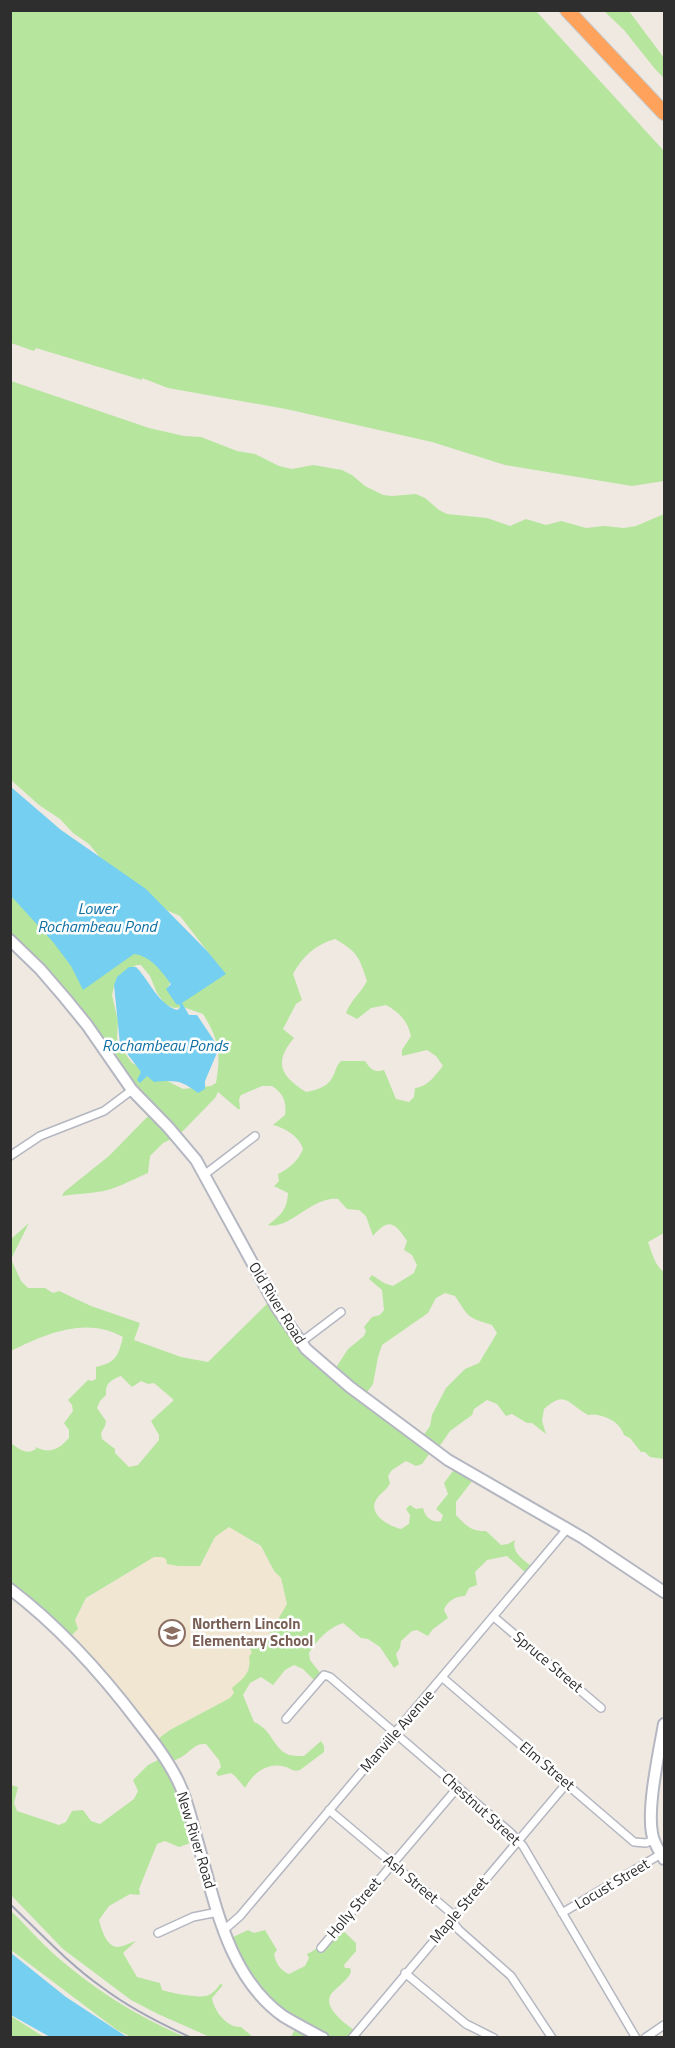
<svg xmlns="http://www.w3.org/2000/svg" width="675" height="2048" viewBox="0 0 675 2048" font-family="'Titillium Web',sans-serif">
<rect width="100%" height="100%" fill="#efe9e1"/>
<path fill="#f0e6d1" d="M229,1527L261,1547L274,1571L281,1578L287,1604L267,1638L256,1643L252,1652L247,1675L233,1688L234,1693L230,1698L170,1730L157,1739L71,1636L78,1629L75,1620L86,1599L154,1557H162L166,1559L205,1557L215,1537Z"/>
<path fill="#b6e59e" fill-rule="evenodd" d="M11,10L536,11L664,151V481L632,486L505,465L432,442L286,409L168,388L142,378V380L36,348L34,351L11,343Z
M604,11H629L664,58V78L655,69L624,30Z
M11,381L149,428L184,436L201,437L237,451L255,454L279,466L292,469L313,465L342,470L352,475L365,486L383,495L392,496L416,494L425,498L439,510L447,514L487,518L510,526L526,519L546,525L561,521L586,528L604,526L624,528L636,526L664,514V1233L648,1242C652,1253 655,1266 664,1272V1459L650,1457L645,1452H641L630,1438L624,1435C620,1421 602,1413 588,1415C568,1404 566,1389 544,1409L542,1421L546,1434L532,1423H527L512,1414L506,1416L497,1404L487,1400L474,1409L472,1415L450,1431L437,1450H432L422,1464L416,1466L406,1461L392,1470L388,1476L390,1483C387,1490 382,1492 378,1497C365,1513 388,1526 401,1529L409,1524L410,1515L406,1509L410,1505L416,1509L423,1508C425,1517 432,1523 441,1521L443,1515L436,1509L448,1494L444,1483L456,1467L476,1476L456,1502V1515C465,1525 472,1532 486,1531L501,1545L508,1544L515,1540C511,1552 523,1559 531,1566L526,1573L507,1556L487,1560L475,1572L477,1585L469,1588L465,1596C456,1596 447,1601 444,1610L448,1618L433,1629L428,1636L417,1630L412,1631L401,1641L400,1648L396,1654L399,1664L394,1668L380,1647L368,1639L361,1638L343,1623C329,1627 316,1641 309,1653L310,1660L321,1674L315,1681L303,1669L294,1665L285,1670L273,1685L261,1677L250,1683L243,1695L254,1722C273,1730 272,1748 289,1755C293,1756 300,1756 304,1756L321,1741L324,1746V1752L300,1770C293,1772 292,1769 286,1767C268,1761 253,1773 245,1788L235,1776L231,1773L218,1776L216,1773L221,1767L219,1760L206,1744C195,1743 192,1750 183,1756C179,1759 173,1761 168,1762L182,1792L193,1842L179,1847L165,1841L157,1844L139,1889L140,1893L139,1895L130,1894L109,1906L99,1920C101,1928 106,1946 117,1947C122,1947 130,1943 136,1941L123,1953L137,1977L160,1983L162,1990C171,1993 198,1998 205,1996C212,1995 217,1989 220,1984L223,1985L212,1998C214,2011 227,2028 241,2027L253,2037H210L158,2014L131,2000L63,1949L11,1895V1785L18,1787L14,1803L17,1811L59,1825L66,1822L72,1811L83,1810L91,1821L100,1824L134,1799L138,1791L133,1780L148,1765L164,1757L155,1741L170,1730L230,1698L234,1693L232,1688C243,1679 252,1672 249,1657L252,1652L250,1649L254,1647L256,1643L267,1638L287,1604L281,1578L274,1571L261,1546L229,1527L215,1537L200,1566H178L167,1564L166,1559L162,1557H154L86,1598L75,1620L78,1629L68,1639L11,1589V1445L12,1444C21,1450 26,1455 36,1449L35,1447C50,1454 58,1450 69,1438V1430L64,1423L73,1411L72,1405L68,1400L88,1380L92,1381L96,1379V1367C117,1362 118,1356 123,1337C86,1316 45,1334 11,1351V1239L29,1223L11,1259L21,1281L28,1288H45L53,1293L59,1291L91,1306L140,1323L134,1340L181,1357L208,1362L272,1299L295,1334L333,1372L348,1349L364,1336L366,1331L364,1327L372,1317L380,1315L384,1310L382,1290L369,1279L372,1275L384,1283L393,1286L414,1273L417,1265L412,1255L404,1250L407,1241C395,1223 389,1217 373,1236L366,1216L359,1210L347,1209L338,1199C312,1196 290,1230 268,1225C281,1215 287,1210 288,1193L274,1186L279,1181L278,1174C290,1168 298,1161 303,1149C299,1136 285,1128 273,1125L285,1115C287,1102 283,1093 272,1086H262L241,1095L239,1099L240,1109H238L218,1092L215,1098L178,1136L163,1143L150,1156L148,1173C131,1180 115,1190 97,1192C85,1194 74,1194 62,1196L64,1192L109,1156L153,1111L11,941L10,884L143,946L171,981L168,987L171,992L217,976L211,956L180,916L148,902L113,873L89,844L73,833L60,819L39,805L11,780ZM335,939C358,952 359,957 367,981C361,993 350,1001 346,1013L357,1019L371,1008L386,1005C400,1013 407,1020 411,1036L402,1050V1056L427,1050L436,1056L443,1066C436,1074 428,1087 415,1088L414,1097L409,1102L396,1099L384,1070C373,1073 371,1069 365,1061H341C335,1067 336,1072 332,1078C326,1088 316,1090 306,1092C281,1076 273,1063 294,1038L283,1029L296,1004L302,1000L293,974C302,957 316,944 335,939ZM136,965H141L150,976L157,993L165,1004L174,1008L183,1007L203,1014C219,1039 221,1054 216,1083L211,1086L183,1089L132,1063L119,1045L117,1038L118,1021L112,995L115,982ZM445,1293L455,1296C469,1317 466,1317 492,1325L497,1333L479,1363L465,1369L446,1388L432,1415L430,1426L421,1439L365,1395L373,1384L378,1357L382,1345L428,1313L436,1298ZM121,1376L132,1387L141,1381L148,1384L154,1383L174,1400L151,1421L159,1435V1440L138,1465L129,1467L115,1453V1449L102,1439L101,1433L105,1426L106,1421L97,1408L100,1401L106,1395C105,1383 111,1380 121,1376Z
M10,1910C26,1925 40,1942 56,1956C95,1990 138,2017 185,2037H131L117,2030L11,1950Z
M337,1925L356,1943V1951L344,1965L345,1968H350L351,1972C346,1982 339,1985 332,1993C321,2006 344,2023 354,2030L349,2037H291L298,2023L263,1996L229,1939L248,1930L254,1933L265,1930L277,1950L274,1954C276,1964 280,1970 289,1974L305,1966L309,1958L307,1954C320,1949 328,1935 337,1925Z
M11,2016L44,2037H11Z"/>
<path fill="#75cff0" d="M11,787L61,830L146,889L208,952L226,974L182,1003L189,1015H197L219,1048L205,1081V1089L198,1093C181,1080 175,1080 154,1082L147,1076L140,1083L137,1080L141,1072L120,1044L114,985L117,977L129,967H136C149,980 158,1004 177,1010L180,1008V1005L176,1004L166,989L171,984C161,971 151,956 134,954L83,990L71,966L53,942L11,896Z
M11,1953L66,1997L127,2037H50L11,2015Z"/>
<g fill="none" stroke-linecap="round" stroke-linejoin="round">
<defs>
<path id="street" d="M10,1156L40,1136L104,1111L132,1090
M204,1175L255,1136
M300,1343L341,1312
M494,1617L601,1708
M443,1678L634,1842L646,1843L653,1840
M286,1719L324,1675L330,1677L511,1833L523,1846L636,2038
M329,1810L450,1912L455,1925L459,1930L511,1976L552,2038
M562,1913L661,1854
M224,1930L240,1916L567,1529
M158,1933L193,1917L218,1912
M321,1948L458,1787
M405,1973L466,2024L494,2038
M352,2038L567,1783
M645,2038L664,2025"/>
<path id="secondary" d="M10,940L40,969L65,998L87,1025L132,1090L169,1128L196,1160L277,1308L306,1349L350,1387L448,1460L583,1538L664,1592
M10,1589C60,1627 102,1674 139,1723C153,1741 167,1759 177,1779C187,1798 191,1819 197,1840C215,1901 227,1976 283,2016C296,2024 310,2031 323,2038
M664,1724C659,1752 647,1807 652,1833C653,1842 659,1851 664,1859"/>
<path id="highway" d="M567,10L664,113"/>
</defs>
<use href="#street" stroke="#b4b7c1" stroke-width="10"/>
<use href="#secondary" stroke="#b4b7c1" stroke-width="14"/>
<use href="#highway" stroke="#c9c9c9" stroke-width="16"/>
<use href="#street" stroke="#fff" stroke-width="7"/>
<use href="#secondary" stroke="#fff" stroke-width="10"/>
<use href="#highway" stroke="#ffa35c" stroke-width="14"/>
<path stroke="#a3a6b8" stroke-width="2" d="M10,1904C40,1933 69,1964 103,1988C131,2009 161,2024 192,2038"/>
</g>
<defs>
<symbol id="school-ring" viewBox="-11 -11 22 22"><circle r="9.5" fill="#fff" stroke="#8d6e63" stroke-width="1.5"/><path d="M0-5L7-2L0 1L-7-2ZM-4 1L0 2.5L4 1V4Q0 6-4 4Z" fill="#8d6e63"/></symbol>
</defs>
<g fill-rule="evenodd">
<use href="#school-ring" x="157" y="1618" width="30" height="30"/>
</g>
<g text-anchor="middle" stroke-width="5" stroke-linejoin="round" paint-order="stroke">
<g font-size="15" fill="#2e2e2e" stroke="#fff">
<text transform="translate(277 1303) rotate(58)" y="5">Old River Road</text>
<text transform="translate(548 1662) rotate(40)" y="5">Spruce Street</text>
<text transform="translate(397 1731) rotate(-49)" y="5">Manville Avenue</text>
<text transform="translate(547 1766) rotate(40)" y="5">Elm Street</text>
<text transform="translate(481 1809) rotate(42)" y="5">Chestnut Street</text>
<text transform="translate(196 1840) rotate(73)" y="5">New River Road</text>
<text transform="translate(411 1879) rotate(40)" y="5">Ash Street</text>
<text transform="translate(612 1884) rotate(-31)" y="5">Locust Street</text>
<text transform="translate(354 1908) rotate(-50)" y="5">Holly Street</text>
<text transform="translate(459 1910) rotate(-50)" y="5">Maple Street</text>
</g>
<g font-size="15" font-weight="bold" fill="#785e54" stroke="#fff" text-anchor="start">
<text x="192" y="1629">Northern Lincoln<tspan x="192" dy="17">Elementary School</tspan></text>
</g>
<g font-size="16" font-style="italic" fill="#0d6fa3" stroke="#fff">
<text x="97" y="914">Lower<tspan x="97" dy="18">Rochambeau Pond</tspan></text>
<text x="165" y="1051">Rochambeau Ponds</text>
</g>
</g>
<rect width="675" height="2048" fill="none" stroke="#2e2e2e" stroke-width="24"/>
</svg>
